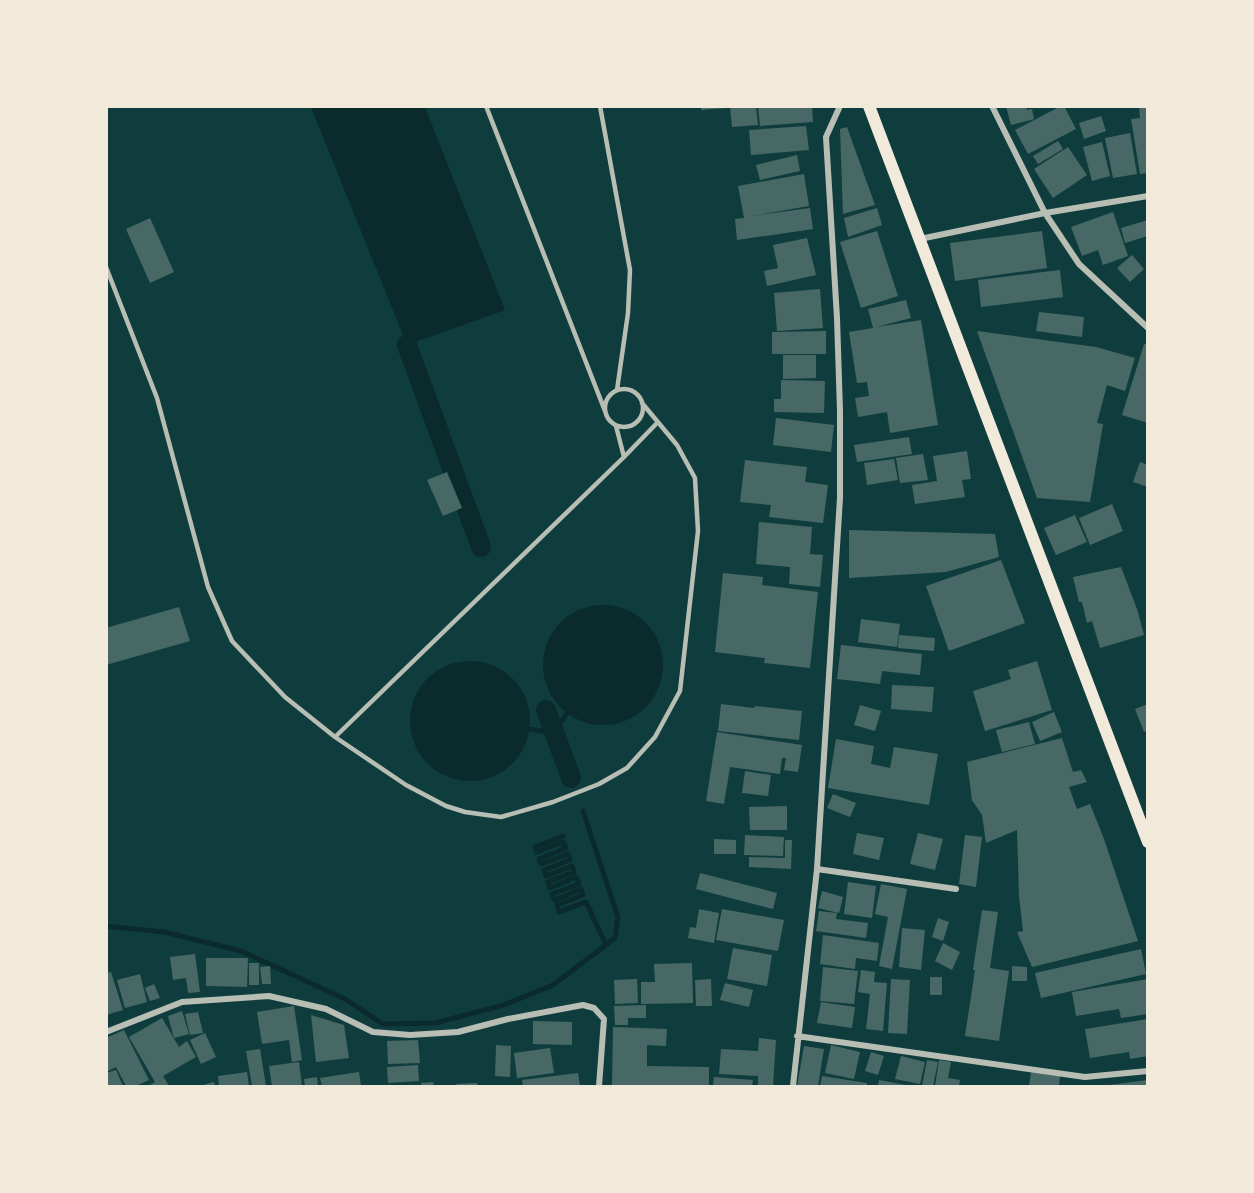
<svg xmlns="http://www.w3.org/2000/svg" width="1254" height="1193" viewBox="0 0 1254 1193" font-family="Ubuntu,sans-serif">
<rect width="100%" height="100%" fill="#0f3d3e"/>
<path fill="#0a2a2b" d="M311,107H425L505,310L407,345Z
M543 665a60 60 0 1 1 120 0a60 60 0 1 1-120 0Z
M410 721a60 60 0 1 1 120 0a60 60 0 1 1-120 0Z"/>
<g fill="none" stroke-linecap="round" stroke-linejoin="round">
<path stroke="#0a2a2b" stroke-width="5" d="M530,729L554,733L567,713
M563,836L535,847L537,852L563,842L566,848L539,859L541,864L568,854L570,860L544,870L546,876L572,866L574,872L548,882L550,888L576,877L579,884L552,894L555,900L581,889L583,895L557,905L559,912L586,902L606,945
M106,926L164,932L241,951L345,999L383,1024L435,1023L504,1005L553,985L615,938L618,917L583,811"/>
<path stroke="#0a2a2b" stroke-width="20" d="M407,345L481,547
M546,710L571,778"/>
</g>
<path fill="#486865" d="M701,106H728V108L701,110Z
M730,106H756L758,125L732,127Z
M758,106H812L813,122L760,126Z
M1006,106H1027V110L1032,109L1034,119L1011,125Z
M1061,106H1064L1076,129L1028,154L1015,130Z
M1148,106V173L1140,174L1131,119L1140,118L1139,107Z
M1101,116L1106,131L1084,139L1079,123Z
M806,126L809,150L751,155L749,130Z
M847,127L875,205L843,214L840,129Z
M1130,133L1137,174L1113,178L1105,138Z
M1058,141L1063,149L1038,164L1033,156Z
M1102,142L1110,176L1092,181L1083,147Z
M1068,147L1087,175L1053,198L1034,169Z
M797,155L800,171L760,180L756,165Z
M804,174L809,206L752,216L810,208L813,229L737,240L735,219L744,218L738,186Z
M877,208L882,225L848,237L844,218Z
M1113,212L1128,256L1103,265L1098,250L1082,256L1071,227Z
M150,218L174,272L150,283L126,229Z
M1148,220V236L1125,243L1121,228Z
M877,231L898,296L861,308L840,242Z
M1042,231L1047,268L955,281L950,243Z
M807,238L816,275L767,286L764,271L778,268L773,245Z
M1132,255L1144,269L1130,282L1117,268Z
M1060,270L1063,297L981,307L978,280Z
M820,289L823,328L777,331L774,293Z
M906,300L911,318L876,327L921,320L938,425L890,433L887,412L858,417L855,398L869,396L867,382L857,383L849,332L873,328L868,309Z
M1039,312L1084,317L1082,337L1036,331Z
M826,331V354H772V332Z
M977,331L1096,347L1135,358L1125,391L1107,385L1097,423L1103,424L1090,502L1037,498Z
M1144,344L1148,345V423L1122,415Z
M783,355H816V378L783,379Z
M781,380L825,381L824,413L774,412V399H781Z
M776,418L834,425L831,452L773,445Z
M909,437L912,454L857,462L854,445Z
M967,451L971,479L962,480L965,497L915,504L912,485L937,481L933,456Z
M923,454L928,480L900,483L896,458Z
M894,459L898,480L867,485L864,463Z
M745,460L807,467L805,482L828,485L823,523L769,517L771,505L740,502Z
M1140,462L1148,465V487L1133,482Z
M447,472L462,508L443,516L427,480Z
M1112,504L1123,531L1090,545L1079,518Z
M1075,515L1087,542L1056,555L1044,528Z
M759,522L812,527L810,554L823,555L820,587L789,584L790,567L756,564Z
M849,530L995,534L999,557L946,572L849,578Z
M1001,560L1025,623L949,651L926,586Z
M1121,567L1137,609L1144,635L1100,648L1092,621L1087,623L1082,602H1079L1073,577Z
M723,573L763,577L762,585L818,592L810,668L764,663L765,658L715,652Z
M179,607L190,641L106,665V628Z
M861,619L900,624L897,647L858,642Z
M899,635L935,638L934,651L898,648Z
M841,645L922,654L920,675L882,671L880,684L837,679Z
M1037,661L1052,710L985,731L973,691L1011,679L1008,670Z
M892,685L934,687L932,712L891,709Z
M721,704L754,708L755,706L802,711L799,740L718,731Z
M1148,704V730L1144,732L1135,709Z
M860,705L881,711L875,731L854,725Z
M1054,712L1062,732L1040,741L1032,722Z
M1029,722L1035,744L1002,752L996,730Z
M717,732L802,745L798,772L784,770L786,758H782L780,774L730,767L724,804L706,801Z
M1062,738L1073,772L1081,770L1087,782L1069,787L1077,809L1090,804L1104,839L1138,941L1032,967L1017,932L1023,931L1019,896L1017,830L986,843L982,815L972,800L967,762Z
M836,739L874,746L871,764L890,768L894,747L938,754L929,805L828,788Z
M745,771L771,775L768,796L742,793Z
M833,794L856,803L850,817L827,808Z
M787,806V830H750L749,807Z
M857,833L884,838L879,860L853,854Z
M918,833L943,839L935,870L910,864Z
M745,835L784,837L783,856L744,855Z
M965,835L982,837L976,887L959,884Z
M714,839L736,840V854H714Z
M785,840H792L791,869L749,867V857L785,858Z
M700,873L777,893L773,909L696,889Z
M848,882L876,886L872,918L844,914Z
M881,884L907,889L892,969L879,966L888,917L875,914Z
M822,891L843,897L839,913L818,908Z
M699,909L719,913L714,943L688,938L690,927L696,928Z
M722,909L784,920L778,951L716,940Z
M982,910L998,912L990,968L1009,971L999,1041L965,1036L975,970H973Z
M819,911L837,913L836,919L868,923L866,938L816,931Z
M938,918L949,922L943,941L932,937Z
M902,928L925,930L921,970L899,967Z
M823,935L879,943L877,961L856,958L855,969L820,964Z
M943,943L960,952L952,970L935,961Z
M733,948L772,955L767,986L727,979Z
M1141,949L1146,974L1041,998L1035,973Z
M195,954L200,992L188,993L186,978L173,980L170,957Z
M206,958H248L247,987L206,986Z
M249,963H259V985H249Z
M692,963L693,1003L641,1004V982H655L654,964Z
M270,966L271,984H262L260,967Z
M1012,966L1027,967V981H1012Z
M823,967L858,971L854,1004L820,1001Z
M861,970L875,972L874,982L887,983L883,1031L866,1029L870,994L858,992Z
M111,972L123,1010L106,1015V973Z
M140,974L147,1002L125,1008L117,980Z
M930,977H942V995H930Z
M637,979L638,1003L615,1004L614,980Z
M711,979L712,1006H696L695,980Z
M891,979L910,980L907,1034L888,1033Z
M1148,979V1014L1121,1018L1119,1009L1076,1016L1072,992Z
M725,983L753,990L749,1007L720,1000Z
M154,984L160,998L150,1001L145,988Z
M821,1002L855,1007L852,1028L817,1023Z
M646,1005V1018H628V1025H615L614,1006Z
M294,1006L302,1060L292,1062L289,1040L262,1044L257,1012Z
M182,1011L189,1034L174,1038L168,1016Z
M198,1012L203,1033L190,1035L185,1014Z
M311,1015L344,1025L349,1058L316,1062Z
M162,1018L179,1047L187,1041L196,1057L163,1076L169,1086H148L155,1082L129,1037Z
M1148,1019V1056L1130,1059L1129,1052L1090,1058L1085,1029Z
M533,1021L572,1022V1045L533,1044Z
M613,1027L667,1029L666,1046L647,1045V1066L709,1067V1086H612Z
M124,1030L149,1080L136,1086H126L116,1067L106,1072V1038Z
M205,1033L216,1057L201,1064L190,1040Z
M759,1038L776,1040L773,1086H758V1076L719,1074L721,1049L758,1051Z
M418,1040L420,1063L388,1064L387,1041Z
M496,1045L511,1046L510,1077L495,1076Z
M831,1045L860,1052L854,1079L825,1073Z
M804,1046L824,1049L818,1086H797Z
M550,1048L554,1073L517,1078L514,1053Z
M260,1049L266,1086H252L246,1051Z
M871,1052L884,1056L878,1075L865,1071Z
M901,1056L925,1062L920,1084L895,1079Z
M927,1060L938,1062L933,1086H922Z
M939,1060L951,1062L948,1078L960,1080L959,1086H935Z
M299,1062L302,1086H272L269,1066Z
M418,1065L419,1081L388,1083L387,1067Z
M116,1070L123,1086H109L106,1080V1073Z
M247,1072L249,1086H219L218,1076Z
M359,1072L361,1086H322L320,1078Z
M1031,1072L1060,1076L1059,1086H1029Z
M578,1073L580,1086H523L522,1080Z
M822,1076L867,1083V1086H820Z
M317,1077L318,1086H305L304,1079Z
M714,1077L753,1080L752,1086H713Z
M879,1080L906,1085L905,1086H878Z
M1148,1080V1086H1109V1085Z
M214,1082L215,1086H199Z
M433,1082L434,1086H422L421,1083Z
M477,1083L478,1086H456V1084Z"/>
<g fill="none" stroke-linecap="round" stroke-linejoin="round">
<path stroke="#b8beb3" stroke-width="4.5" d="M486,106L605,411
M600,106L630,270L628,313L617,390
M106,267L157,398L208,587L232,641L285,697L335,737L406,785L446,806L465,812L501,817L553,802L599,784L627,768L655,737L680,691L698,531L695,478L677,445L642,403
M605 408a19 19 0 1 1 38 0a19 19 0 1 1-38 0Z
M616,426L624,457
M335,737L624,457L657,423"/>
<path stroke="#b8beb3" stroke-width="6" d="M992,106L1045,213L1079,264L1148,328
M920,239L1045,213L1148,196
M817,869L956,889
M106,1032L182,1002L269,996L326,1009L373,1032L410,1035L458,1032L508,1019L583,1005L594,1008L604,1019L599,1086
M797,1036L1085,1077L1148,1071
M793,1086L817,869L840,498V411L837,318L826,137L840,106"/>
<path stroke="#f1e9da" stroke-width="12" d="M869,106L1148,842"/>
</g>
<rect width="1254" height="1193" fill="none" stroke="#f1e9da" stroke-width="216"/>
</svg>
